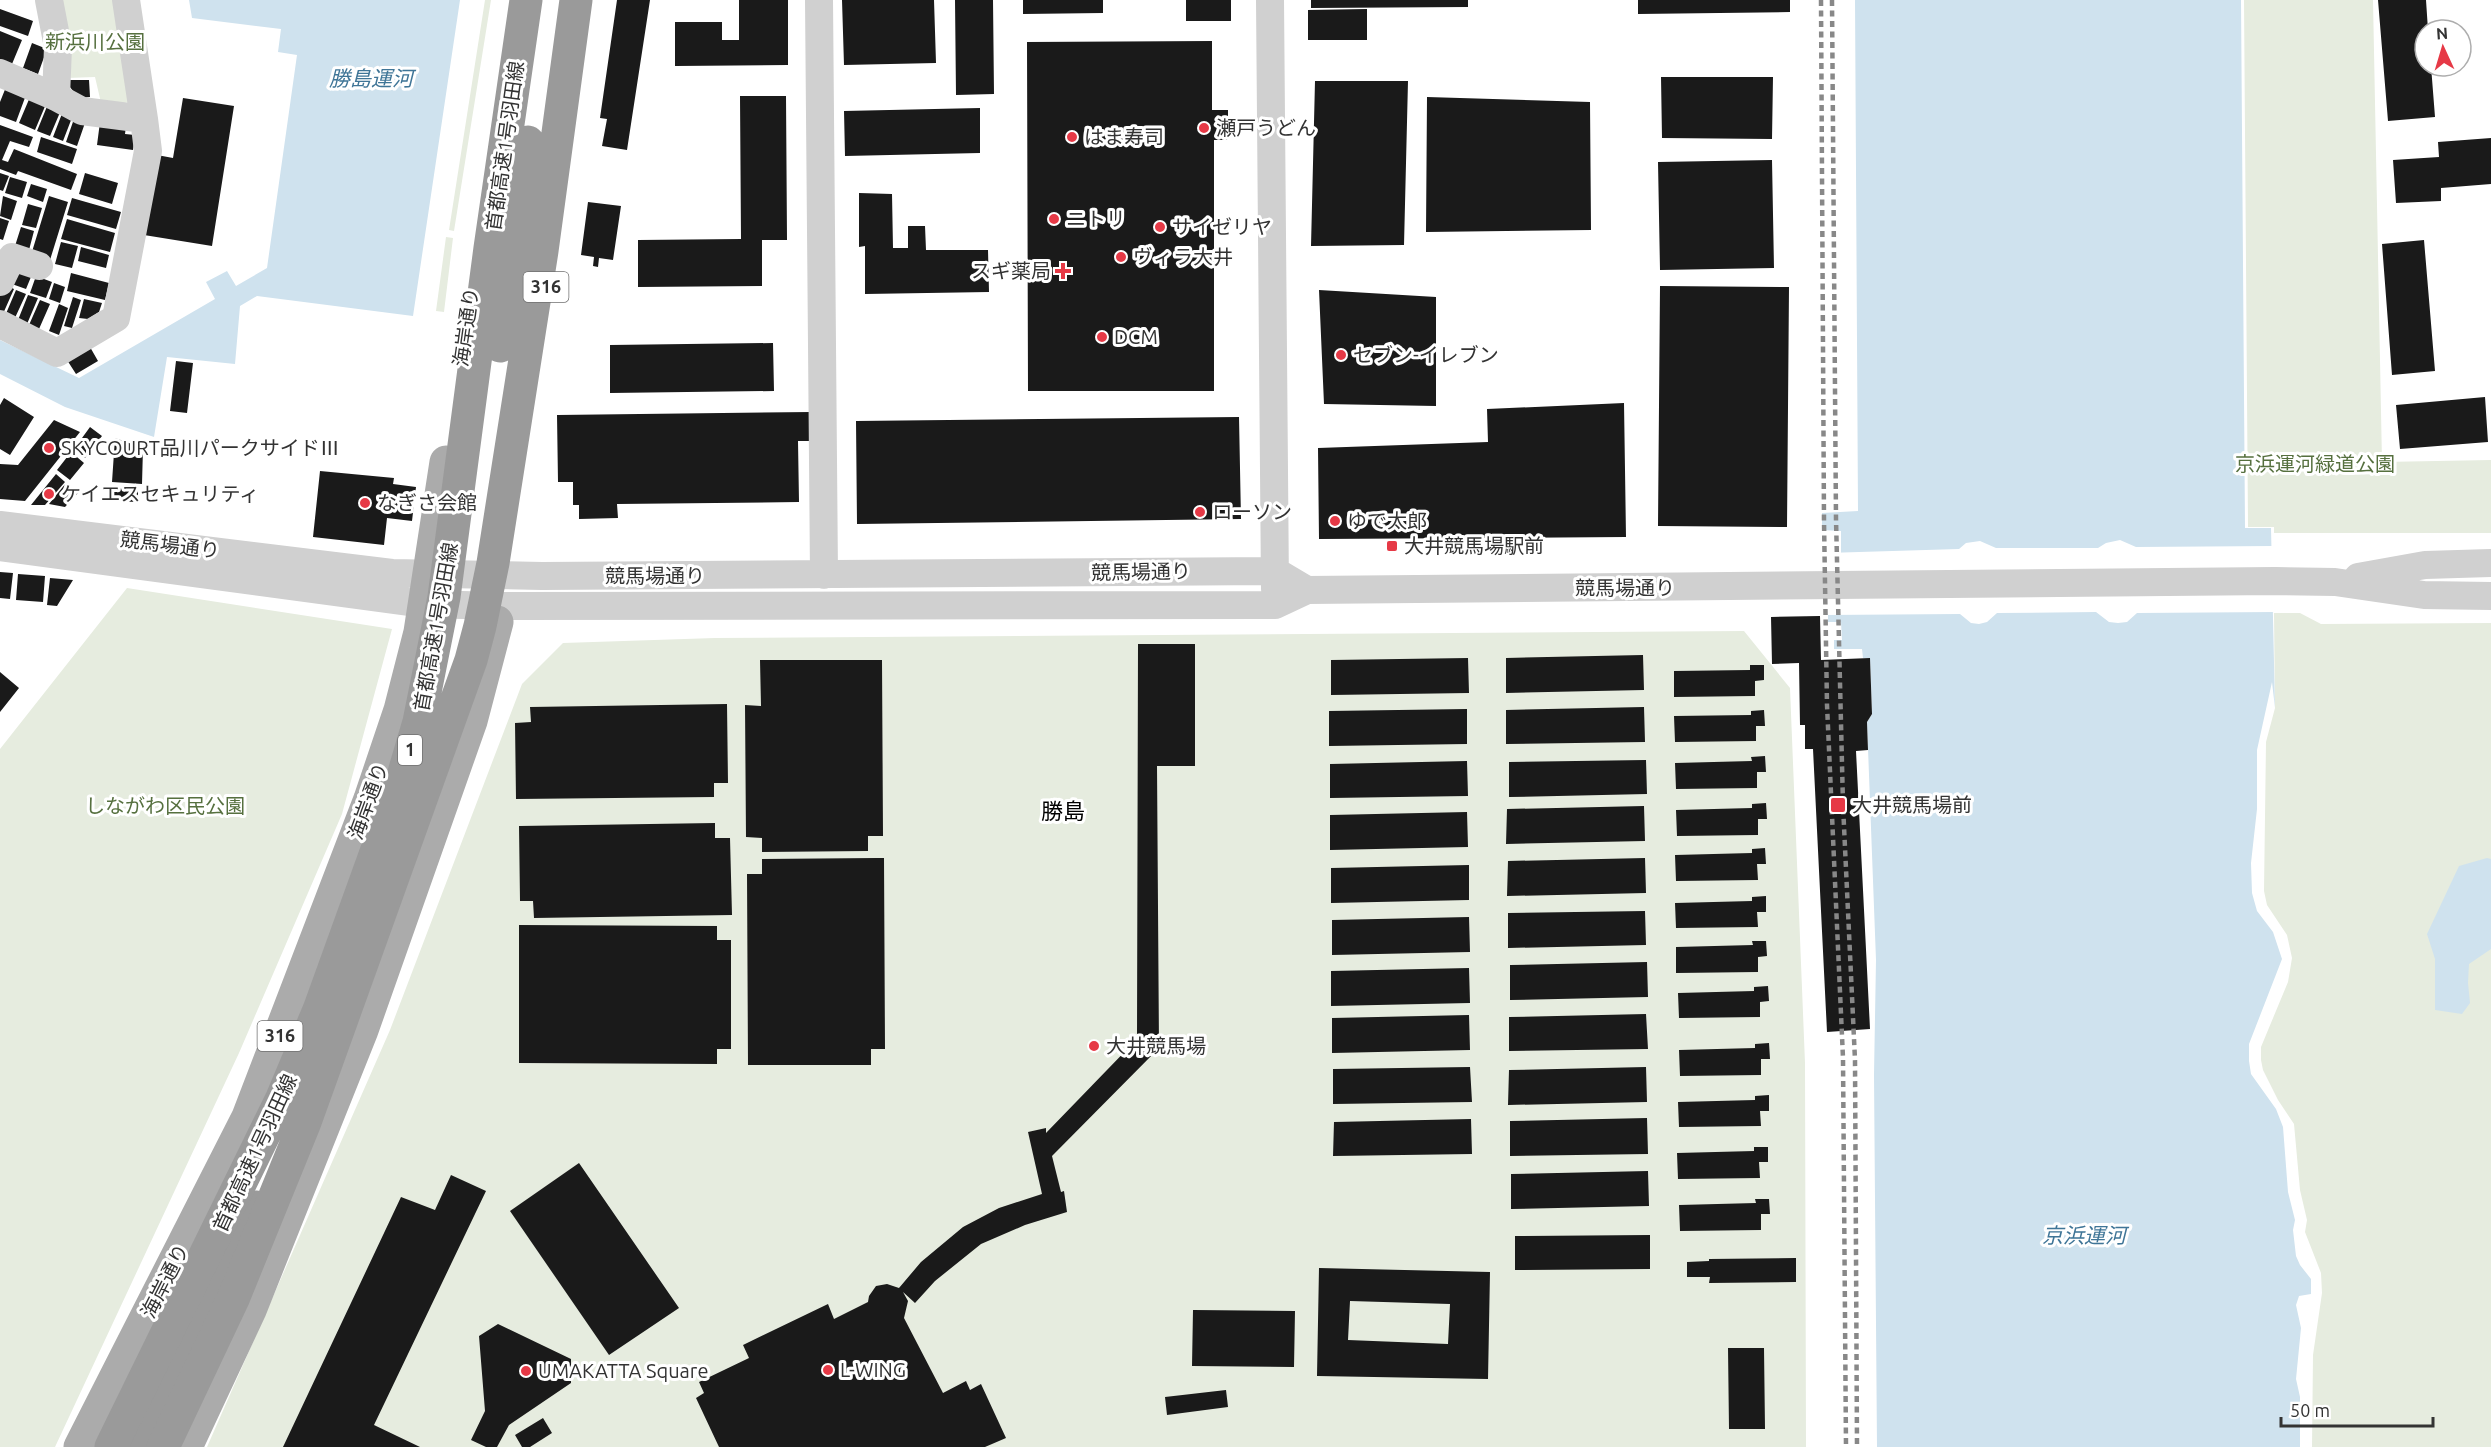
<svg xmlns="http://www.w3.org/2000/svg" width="2491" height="1447" viewBox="0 0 2491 1447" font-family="Ubuntu,'Noto Sans JP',sans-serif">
<rect width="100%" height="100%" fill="#fff"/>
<path fill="#e6ecdf" d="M59,0H117L136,101L102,107L95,77L67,78Z
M485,0H491L454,231L449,230Z
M2244,0H2373L2382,462L2491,460V533H2274V527H2248Z
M446,237L453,238L444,312L436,311Z
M127,588L392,629L342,814L239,1053L55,1447H0V749Z
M2274,613H2300L2321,624L2491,623V1447H2312L2313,1355L2322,1293L2321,1273L2305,1232L2307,1220L2300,1190L2294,1124L2278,1100L2263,1070L2261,1060V1047L2288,982L2292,958L2287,935L2267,905L2264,891L2266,742L2275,708Z
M1744,631L1790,688L1805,1063L1806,1447H207L390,1030L522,684L563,643L715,638Z"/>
<path fill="#cfe2ee" d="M189,0H460L413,316L257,296L240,306L235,364L167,357L154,437L65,407L0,374V340L79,378L215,299L206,282L227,271L236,286L267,268L297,55L278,52L281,29L192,18Z
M1855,0H2241L2245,528H2271L2275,708L2272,682L2257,750V809L2251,863L2252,893L2257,911L2273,932L2282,959L2249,1044V1061L2251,1074L2276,1109L2283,1127L2288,1192L2295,1220L2293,1230L2296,1256L2300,1265L2311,1279V1294L2299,1296L2296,1305L2301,1328L2296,1379L2300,1397V1447H1877L1874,1075L1876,960L1867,722L1872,714L1870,659L1863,658L1862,649H1834V640H1842L1841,622H1828V556H1841V531L1822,530V513L1858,511Z
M2487,858L2491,859V949L2469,964L2468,983L2470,1003L2462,1014L2435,1010V959L2427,934L2459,866Z"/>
<path fill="#fff" d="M2120,540L2136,547L2274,546L2275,612L2137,613L2127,622L2118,623L2109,622L2096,612L1997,613L1987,622L1979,624L1971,623L1960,614L1825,615L1826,553L1959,549L1966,543L1980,541L1996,548H2098L2106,543Z"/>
<path fill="#1a1a1a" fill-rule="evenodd" d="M617,0H650L627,150L602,146L607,119L600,118Z
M739,0H788V65L675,66V22H722V40H739Z
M842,0H934L936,63L844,65Z
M955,0H993L994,94L956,95Z
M1023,0H1103V13L1023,14Z
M1186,0H1231V21H1186Z
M1311,0H1468V7L1311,8Z
M1638,0H1790V12L1638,14Z
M2378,0H2426L2428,30H2425V66H2431L2435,117L2388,121Z
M0,9L33,21L28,36L0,26Z
M1367,9V40H1308V10Z
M0,31L22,40L12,64L0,59Z
M1212,41V110H1228V140H1214V391H1028L1027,42Z
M32,43L47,49L38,74L23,68Z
M1661,77H1773L1772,139L1662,138Z
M64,80H89L90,97L79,98Z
M1315,81H1408L1404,245L1311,246Z
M6,87L26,95L16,122L0,116V102Z
M740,96H786L787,240H762V286L638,287V240L741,239Z
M30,97L46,104L35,130L19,123Z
M1427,97L1590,102L1591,230L1426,232Z
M183,98L234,106L212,246L144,235L157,155L173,158Z
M48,104L61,110L50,136L37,131Z
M980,108V153L845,156L844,111Z
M63,111L73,115L63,141L53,137Z
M75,116L86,120L77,146L66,142Z
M100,122L126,126L125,134L135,135L133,150L97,145Z
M0,125L33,137L29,147L10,141L2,160L8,162L14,149L77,174L71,190L18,171L16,175L0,169Z
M41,137L77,149L72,164L37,152Z
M2491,138V184L2441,188V201L2396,203L2393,160L2439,157L2438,142Z
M1772,160L1774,268L1660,270L1658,162Z
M0,173L9,176L3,191L0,190Z
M85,173L118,183L112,204L79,194Z
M10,177L27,182L22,198L5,193Z
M31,184L47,189L43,202L27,196Z
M859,193L892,194L893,248H908V226H925L926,250H988L989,292L865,294V246L859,247Z
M3,196L17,201L11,220L0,216Z
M49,196L68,202L50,260L31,255Z
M72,198L121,212L116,229L67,215Z
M588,202L621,206L613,260L599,258L598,267L593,266L594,257L581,255Z
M28,204L42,208L36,228L22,225Z
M0,218L9,221L3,240L0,239Z
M67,219L115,233L110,252L61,239Z
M21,227L34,231L29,250L15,246Z
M2424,240L2435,371L2392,375L2382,244Z
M61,242L78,246L72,268L55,264Z
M81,247L109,255L106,268L78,261Z
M15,266L33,272L26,289L9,283Z
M71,273L109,283L105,300L67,291Z
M36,276L52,282L46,298L30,293Z
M54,283L65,287L60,303L49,299Z
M4,284L14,289L2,316L0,315V293Z
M1660,286L1789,287L1787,527L1658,526Z
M16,290L26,294L14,320L5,316Z
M1319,290L1436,297V406L1324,404Z
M28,295L38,298L27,324L18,320Z
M73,297L81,300L72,328L64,326Z
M84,299L102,303L99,312L88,319L79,318Z
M40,300L50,304L39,329L29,325Z
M59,304L68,308L59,335L49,331Z
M773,343L774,391L610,393V345Z
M90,347L98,361L76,374L67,360Z
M176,361L193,363L187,413L170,411Z
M2485,397L2488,442L2400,449L2396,405Z
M4,398L34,417L10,455L0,449V405Z
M1624,403L1626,537L1319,539L1318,448L1488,442L1487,409Z
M812,412V441H798L799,502L617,504L618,518L579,519V505H573V482H558L557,415Z
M1239,417L1241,519L857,524L856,421Z
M54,420L80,432L25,501L0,499V464L18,465Z
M90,427L102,436L85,458L74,449Z
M115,438L143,448L142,484L112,482Z
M71,452L84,463L70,480L57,470Z
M320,471L394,478L393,484L416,487L412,521L387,518L384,545L313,537Z
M56,474L65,482L45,505H31Z
M66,483L78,493L65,507L49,504Z
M110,488L138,489V502L110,501Z
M0,572L13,573L10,599L0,598Z
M18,574L45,576L43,602L16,600Z
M50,578L73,580L57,606L47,605Z
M1820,616L1821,660L1870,658L1872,714L1867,722L1868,750L1856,751L1870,1029L1827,1032L1813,749H1805V725H1800L1799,663L1772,664L1771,617Z
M1138,644H1195V766H1157L1159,1048L1052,1156L1061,1192L1064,1191L1067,1212L1025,1225L981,1244L935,1281L915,1303L903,1292L908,1301L904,1318L943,1393L966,1381L970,1390L981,1384L1006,1438L985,1447H719L696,1398L704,1393L699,1382L749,1358L743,1345L828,1304L834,1319L868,1302L869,1296L876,1286L887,1284L899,1288L921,1262L963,1227L999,1208L1042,1194L1028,1132L1046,1128V1133L1137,1039Z
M1643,655L1644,690L1506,693V658Z
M1468,658L1469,693L1331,695V660Z
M760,660H882L883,836H868V851L762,852V838L746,837L745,705L761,706Z
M1750,665H1764V680L1755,681V696L1674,697V671L1750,670Z
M0,672L19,688L0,712Z
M727,704L728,783H714V797L516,799L515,723L531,722L530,707Z
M1644,707L1645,742L1506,744V710Z
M1467,709V744L1329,746V711Z
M1764,710L1765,726H1756V741L1675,742L1674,716L1751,715V711Z
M1765,756L1766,772H1757V788L1676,789L1675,763L1752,761L1751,757Z
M1646,760L1647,794L1509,797V762Z
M1467,761L1468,796L1330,798V764Z
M1766,803L1767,819H1758V835L1677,836L1676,810L1752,808V804Z
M1644,806L1645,841L1506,844L1507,809Z
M1467,812L1468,847L1330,850V815Z
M715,823V838H730L732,915L534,918L533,901H520L519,826Z
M1765,848L1766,864H1757L1758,880L1676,881L1675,855L1752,853V849Z
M876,858H884L885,1049H871V1065H748L747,874H762V859Z
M1645,858L1646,893L1507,896L1508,861Z
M1469,865V900L1331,903V868Z
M1766,896V912H1757L1758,927L1676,928L1675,903L1752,901V897Z
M1645,911L1646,945L1508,948V913Z
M1469,917L1470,952L1332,955V920Z
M519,925L717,926V940H731V1049H717V1064L519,1063Z
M1752,941H1766L1767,956L1758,957V972L1676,973V947L1753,945Z
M1647,962L1648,997L1510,1000V965Z
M1469,968L1470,1003L1331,1006V971Z
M1768,986L1769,1001L1760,1002V1017L1679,1018L1678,993L1754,991V987Z
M1646,1014L1648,1049L1509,1051V1017Z
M1469,1015L1470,1050L1332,1053V1018Z
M1769,1043L1770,1059H1761V1075L1680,1076L1679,1050L1755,1048V1044Z
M1470,1067L1472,1102L1333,1104V1069Z
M1646,1067L1647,1102L1508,1105L1509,1070Z
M1769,1095V1111H1760L1761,1126L1679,1127L1678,1102L1755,1100V1096Z
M1647,1118L1648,1154L1510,1156V1121Z
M1471,1119L1472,1154L1333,1156L1334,1122Z
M1754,1147H1768V1162H1759L1760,1178L1678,1179L1677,1153L1754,1151Z
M579,1163L679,1308L609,1355L510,1211Z
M1648,1171L1649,1206L1511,1209V1174Z
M451,1175L486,1191L374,1425L420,1447H283L401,1197L435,1210Z
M1755,1199H1769L1770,1214H1761V1230L1680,1231L1679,1205L1756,1203Z
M1650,1235V1269L1515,1270V1236Z
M1796,1258V1282L1709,1283L1710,1277H1687V1262L1709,1261V1259Z
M1319,1268L1490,1272L1488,1379L1317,1376ZM1350,1301L1450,1304L1448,1344L1348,1340Z
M1193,1310L1295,1311L1294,1367L1192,1366Z
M498,1324L571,1359V1383L509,1425L497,1447H486L471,1440L485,1411L479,1336Z
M1728,1348H1764L1765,1429H1729Z
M1226,1390L1228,1407L1167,1415L1165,1397Z
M543,1418L552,1433L530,1447H522L515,1435Z"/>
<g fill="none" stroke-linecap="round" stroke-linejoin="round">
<path stroke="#d0d0d0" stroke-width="28" d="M49,0L58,47L56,97
M126,0L144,119
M819,0L824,575
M1270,0L1275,589
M0,73L56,97L82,111L144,119L148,151L116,318L57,353L0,324
M0,282L12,257L39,266
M0,525L392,573L542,576L1275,571L1307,590
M0,547L425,604L500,606L1275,605L1307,590L2275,581L2335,582L2424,595L2491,596
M2358,577L2425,565L2491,563"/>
<path stroke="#ababab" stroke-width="33" d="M80,1447L248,1117L370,799L400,710L420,632L446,462
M186,1447L250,1310L362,1030L471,721L497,622"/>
<path stroke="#9a9a9a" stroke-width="33" d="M139,1447L256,1207"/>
<path stroke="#888" stroke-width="4.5" stroke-dasharray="6 4.5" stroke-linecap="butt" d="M1821,0L1824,521L1827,705L1843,1058L1846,1447
M1832,0L1836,519L1843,805L1855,1060L1857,1447"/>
<path stroke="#9a9a9a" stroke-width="33" d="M500,346L528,142
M111,1447L282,1098L319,1010L401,783L419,722L444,597L490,248L526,0
M163,1447L233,1299L305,1122L471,660L480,626L493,563L542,251L576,0"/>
</g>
<g fill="#e63946" stroke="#fff" stroke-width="2">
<circle cx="1204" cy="128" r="6"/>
<circle cx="1072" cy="137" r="6"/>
<circle cx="1054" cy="219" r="6"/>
<circle cx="1160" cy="227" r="6"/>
<circle cx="1121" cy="257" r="6"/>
<path d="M1060 262h6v6h6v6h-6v6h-6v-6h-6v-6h6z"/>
<circle cx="1102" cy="337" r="6"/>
<circle cx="1341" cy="355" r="6"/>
<circle cx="49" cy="448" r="6"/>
<circle cx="49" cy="494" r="6"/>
<circle cx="365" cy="503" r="6"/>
<circle cx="1200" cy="512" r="6"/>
<circle cx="1335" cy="521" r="6"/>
<rect x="1386" y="540" width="12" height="12" rx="3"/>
<rect x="1830" y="797" width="16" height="16" rx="3"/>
<circle cx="1094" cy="1046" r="6"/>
<circle cx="828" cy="1370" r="6"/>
<circle cx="526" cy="1371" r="6"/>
</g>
<g text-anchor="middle" stroke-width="6" stroke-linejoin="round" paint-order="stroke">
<g fill="#fff" stroke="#707070" stroke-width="1.5">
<rect x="523.5" y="272" width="45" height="30" rx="4.5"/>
<rect x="398" y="735" width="24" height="30" rx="4.5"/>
<rect x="257.5" y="1021" width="45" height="30" rx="4.5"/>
</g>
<g font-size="18" font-weight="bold" fill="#333">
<text x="546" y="293">316</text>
<text x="410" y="756">1</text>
<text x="280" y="1042">316</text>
</g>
<g font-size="20" fill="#56703f" stroke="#fff">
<text x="95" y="49">新浜川公園</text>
<text x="2315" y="471">京浜運河緑道公園</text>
<text x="165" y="813">しながわ区民公園</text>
</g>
<g font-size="20" fill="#333" stroke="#fff" text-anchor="start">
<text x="1216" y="135">瀬戸うどん</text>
<text x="1084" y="144">はま寿司</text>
<text x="1066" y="226">ニトリ</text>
<text x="1172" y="234">サイゼリヤ</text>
<text x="1133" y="264">ヴィラ大井</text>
<text x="1051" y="278" text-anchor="end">スギ薬局</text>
<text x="1114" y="344">DCM</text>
<text x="1353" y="362">セブン-イレブン</text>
<text x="61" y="455">SKYCOURT品川パークサイドⅢ</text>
<text x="61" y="501">ケイエスセキュリティ</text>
<text x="377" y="510">なぎさ会館</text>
<text x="1212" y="519">ローソン</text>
<text x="1347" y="528">ゆで太郎</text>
<text x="1404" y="553">大井競馬場駅前</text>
<text x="1852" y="812">大井競馬場前</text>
<text x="1106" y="1053">大井競馬場</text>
<text x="840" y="1377">L-WING</text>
<text x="538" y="1378">UMAKATTA Square</text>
</g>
<g font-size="20" fill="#333" stroke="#fff">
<text transform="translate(505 146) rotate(-82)" y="7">首都高速1号羽田線</text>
<text transform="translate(466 327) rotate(-82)" y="7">海岸通り</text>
<text transform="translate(170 545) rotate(7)" y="7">競馬場通り</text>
<text transform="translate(1141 572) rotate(-1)" y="7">競馬場通り</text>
<text x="655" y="583">競馬場通り</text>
<text x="1625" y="595">競馬場通り</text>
<text transform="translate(436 627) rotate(-80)" y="7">首都高速1号羽田線</text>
<text transform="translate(368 801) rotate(-70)" y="7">海岸通り</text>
<text transform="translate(255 1153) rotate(-65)" y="7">首都高速1号羽田線</text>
<text transform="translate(165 1281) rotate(-63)" y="7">海岸通り</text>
</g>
<g font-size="21" font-style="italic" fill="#3f7597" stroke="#fff">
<text x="371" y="86">勝島運河</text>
<text x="2084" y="1243">京浜運河</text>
</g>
<g font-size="22" fill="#000" stroke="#fff">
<text x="1063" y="819">勝島</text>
</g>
</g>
<g transform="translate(2443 48) rotate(356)"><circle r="28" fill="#ffffff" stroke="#adadad" stroke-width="1.5"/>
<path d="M0-4.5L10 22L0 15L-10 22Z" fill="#e63946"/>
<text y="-9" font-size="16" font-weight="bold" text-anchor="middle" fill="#333333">N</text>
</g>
<path d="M2281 1417v9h152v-9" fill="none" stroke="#333333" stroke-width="3"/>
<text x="2290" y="1417" font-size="18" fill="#333333" stroke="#ffffff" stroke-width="4.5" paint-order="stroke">50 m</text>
</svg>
